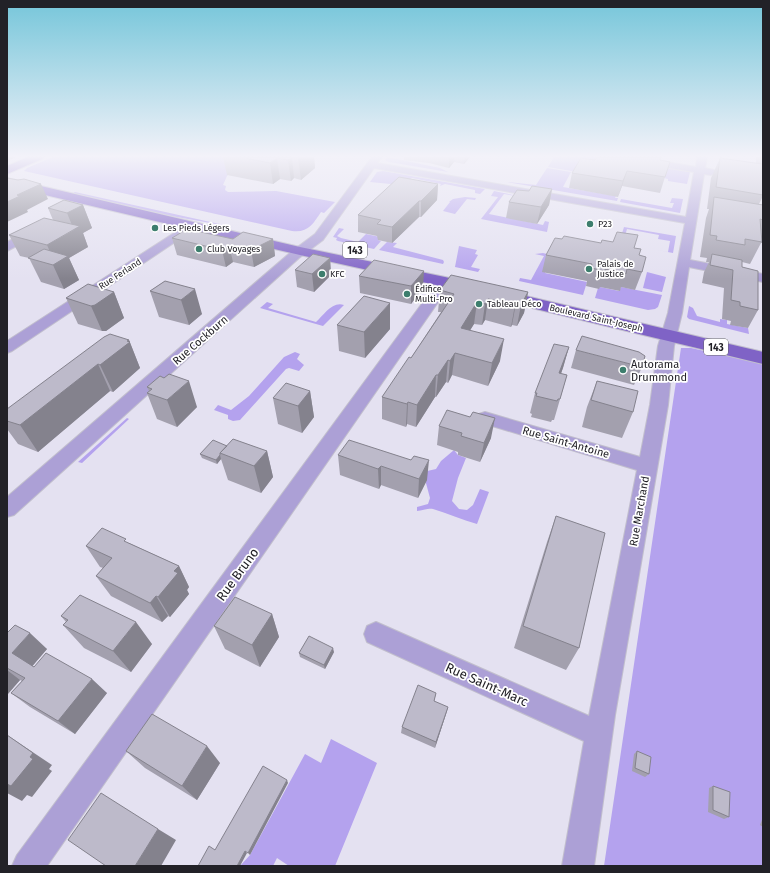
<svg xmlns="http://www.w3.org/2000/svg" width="770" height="873" viewBox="0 0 770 873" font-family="'Fira Sans',sans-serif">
<rect width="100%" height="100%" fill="#e4e1f1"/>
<path fill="#b4a2ee" d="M53,157H245L227,176L223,185L226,186L225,190L228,192L276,191L335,202L324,213L321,212C313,224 308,233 292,231L24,171L27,168Z
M387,157L440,168L448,172L389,162L385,160Z
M554,157H597L632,163L577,172L548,167Z
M650,165L690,172L687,184L668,181V179L664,178Z
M547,168L571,172L563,187L616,196L615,198H618L617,201L507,182L536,185Z
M383,171L485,189L480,194L475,193V190L445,184L440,186L441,184L412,178L401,185L370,182L377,172Z
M494,191L523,197L504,194L489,214L543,225L545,221L549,222L547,232L481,219L498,197L491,196Z
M75,192L233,227L171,216L72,194Z
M465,197L476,198L475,200L467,199L455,214L443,211L450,202H449L453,199Z
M672,198L683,199L680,213L620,202L621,199L672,208L674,203H670Z
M624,227L676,236L673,253L657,250L668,252L670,241L658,239L659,235L627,229L622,246H618Z
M339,228L344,229L337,236L341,238L358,242L366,234L380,237L378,240L381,241L374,249L338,241L336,240L337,238L333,237Z
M387,242L397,243L393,247L443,260L444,262L443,264L379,250Z
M459,246L477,250L475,254L478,255L471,267L480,269L478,272L455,267Z
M543,253L551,255L545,273L587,282L583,295L519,281L520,278L531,280L544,256L535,254Z
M647,272L666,277L662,292L643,288Z
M600,287L619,291L621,287L662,295L658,307L655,309L648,310L595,298L598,288Z
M267,302L273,304L268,308L316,322C324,315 332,301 344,305L323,326L260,308Z
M689,306L693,308L697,316L720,322V319L727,320V324L748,328L749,334L689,319L687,317Z
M681,348H691L763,364V866H604Z
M295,352L300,354L297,359L304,365L299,371L289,368L286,369L240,420L233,421L228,419V415L214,410L218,405L231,410L249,396L284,357Z
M127,418L129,419L82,463L78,462Z
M454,450L458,455L466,458L458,478L452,501L459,509L467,510L473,505L480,489L489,492L477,524C462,520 447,513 433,509C428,508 422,511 417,511V507L428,504L430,498L423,472L436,469L441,461Z
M331,739L377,763L335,866H289L277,858L273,866H240L250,855L305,754L321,763Z"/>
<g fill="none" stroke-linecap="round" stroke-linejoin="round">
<defs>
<path id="minor" d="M372,157H382L377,163L686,217L694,172L619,160L614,157H637L696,167L697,157H707L705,168L714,170L716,172L711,175L704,174L690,260L763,274V282L689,267L682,313L674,346L668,405L615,715L594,866H562L584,741L367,642L364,634L367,626L376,622L589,716L637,470L479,422L476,418L479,414L485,412L640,457L650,405L658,346L668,313L685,223L374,168L323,240L299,258L14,515L7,517V497L291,252L315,234Z
M192,223L196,224L198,226L196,228L12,351L7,353V341L188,224Z
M35,228L39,230L41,232L39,234L7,251V242Z
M445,278L450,279L452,282L47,866H12L17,855L440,279Z"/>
<path id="major" d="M28,157H44L42,159L7,174V166Z
M7,178L300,247L445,277L763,352V364L445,287L300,255L7,186Z"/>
</defs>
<use href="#minor" stroke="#c1becd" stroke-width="2"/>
<use href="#major" stroke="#c1becd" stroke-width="2"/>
<use href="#minor" fill="#aca0d6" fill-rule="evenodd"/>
<use href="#major" fill="#7f63c6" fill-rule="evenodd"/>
</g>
<path fill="#a3a0ae" d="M223,157H314L315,168L301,180L294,178L291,181L280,179L273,184L227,175Z
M404,157H470L464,164L454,162L449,168L429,163L404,160Z
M756,157H763V196L759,204L763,205V243H761L750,264L742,262V267L758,310L748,328L730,325L731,321L722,319L724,288L702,283L704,272L709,262H706L707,258L700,257L706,218L709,209H707L711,178L720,158L756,163Z
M595,160H660L665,177L660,193L622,186L618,197L569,188L572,173Z
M438,184L437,200L421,217H419L392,243L378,240L377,236L358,232V215Z
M552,189L549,205L537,224L506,218L509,202L529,191Z
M83,205L92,228L83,233L88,247L69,258L79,280L64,289L41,282L29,258L20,256L9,235L53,220L48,208Z
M172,238L233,239H273L275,256L254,267L233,262L226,267L177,255Z
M562,239L634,248L639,255L642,272L635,290L621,287L620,291L600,287L599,289L586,286L587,281L542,272L546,255Z
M330,258L331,275L314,292L297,287L295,270Z
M359,276L423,288L411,304L360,293Z
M165,281L202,314L189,325L159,317L150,291Z
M440,290L528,292L524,313L517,326L512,325L511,327L485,320L482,325L474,324L470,330L500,361L488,386L452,375L448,383L446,382L436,397H435L416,427L407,424L406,427L382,419V397L411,358L441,312H438Z
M114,292L124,318L106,331H102L78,324L66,298Z
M337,325L390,329L365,358L339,351Z
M129,340L140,368L113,392L110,391L38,452L18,444L7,429V409Z
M569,347L561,374L567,375L554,420H552L551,422L531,417L532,414L530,413L535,393Z
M576,350L642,367L634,385L571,368Z
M597,381L633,412L622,438L582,427L587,407Z
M147,387L197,407L177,427L157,419L147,393L149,391Z
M310,391L314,417L302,433L278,424L273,398Z
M439,426L491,438L480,462L458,455V452L437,445Z
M227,446L267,451L273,477L261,493L228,480L221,459L217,464L202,458L200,454Z
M338,455L411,460L427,480L418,498L381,485L379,489L340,475Z
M556,516L579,648L566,670L514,648L547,542Z
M129,543L179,566L189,587L187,590L189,594L170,617L168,616L162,622L111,596L96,576L103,568L100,567L86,546Z
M272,614L279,637L260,667L225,649L214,626Z
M61,616L152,644L131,672L84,648L63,625L66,622Z
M7,633L47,649L32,666L34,667L107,693L75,734L30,707L11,693L22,681L20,680L7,695Z
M334,652L325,669L300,657L299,653Z
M436,693L434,702L448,708L446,714L435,748L401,733L402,727Z
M126,751L220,763L197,800L145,768Z
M637,751L649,774L645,777L632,771L634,754Z
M713,786L729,817L724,819L708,812L709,788Z
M763,817V827L760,825Z"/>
<path fill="#84828d" d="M7,157H16L7,161Z
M292,157L294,178L291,181L288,160Z
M298,157H314L315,168L301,180Z
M449,157H455L454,162L449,168Z
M465,157H470L464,164Z
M277,158L280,179L273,184L270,163Z
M627,171L622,186L618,197L623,181Z
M41,184L48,199L27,210L28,212L7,222V202L17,195Z
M438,184L437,200L421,217V201Z
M552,189L549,205L537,224L541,207Z
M419,201V217L392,243V227Z
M83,205L92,228L83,233L88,247L69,258L79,280L64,289L53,265L55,263L47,245L74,230L67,213Z
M273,239L275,256L254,267L251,250Z
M229,245L233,262L226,267L222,250Z
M330,258L331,275L314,292L312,274Z
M424,271L423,288L411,304V286Z
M195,289L202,314L189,325L181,300Z
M114,292L124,318L106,331H102L91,306Z
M528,292L524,313L517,326L521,305Z
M488,299L485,320L482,325L485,304Z
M477,302L474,324L458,350L461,328Z
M390,303V329L365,358L364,332Z
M516,303L512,325L511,327L515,305Z
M504,339L500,361L488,386L492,363Z
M129,340L140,368L113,392L100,365Z
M569,347L563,368L553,394L559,373Z
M455,353L452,375L448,383L450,361Z
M448,360L446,382L436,397L438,375Z
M98,364L110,391L38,452L20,425Z
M436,375L435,397L416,427L417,405Z
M189,381L197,407L177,427L167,400Z
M310,391L314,417L302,433L298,406Z
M408,402L407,424L406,427L407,404Z
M495,418L491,438L480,462L484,443Z
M267,451L273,477L261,493L254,466Z
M220,455L221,459L217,464L216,460Z
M429,460L427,480L418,498L419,479Z
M381,466V485L379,489L378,469Z
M179,566L189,587L187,590L189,594L170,617L158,597L174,571Z
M156,596L168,616L162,622L150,603Z
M272,614L279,637L260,667L252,645Z
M136,622L152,644L131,672L113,651Z
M30,633L47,649L30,669L12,653Z
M333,648L334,652L325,669L324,665Z
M7,670L20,680L7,695Z
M92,679L107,693L75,734L58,721Z
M448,707L446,714L435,748L436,742Z
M7,735L52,765L49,769L52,771L32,797L27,795L22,801L7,793V784L30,757Z
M207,746L220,763L197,800L182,786Z
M287,780L288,783L250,855L248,853Z
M158,829L176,840L161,866H135Z
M245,851L247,853L240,866H237Z"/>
<path fill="#bdbaca" stroke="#84828d" d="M239,157H292L288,160L277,158L270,163Z
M597,157H661L660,160L670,162L665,177L627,171L623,181L572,173L581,158L595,160Z
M720,158L762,164L763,195L716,187Z
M399,177L438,184L421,201H419L392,227L377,224L381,220L358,215Z
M7,178L18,180L24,179L41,184L17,195L20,196L7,202Z
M532,186L552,189L541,207L509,202L517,190L529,191Z
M714,197L763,205V220L760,219L762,242L745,239V245L716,240L717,236L710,235Z
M64,200L83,205L67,213L48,208Z
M44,218L80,226L47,245L9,235Z
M187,229L233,239L243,232L273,239L251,250L229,245L222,250L172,238Z
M617,232L638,235L634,248L641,249L639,255L646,257L642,272L627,269L626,274L605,269V271L591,268L592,264L546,255L555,238L562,239L564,236L601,243L602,240L613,242Z
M44,249L68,256L53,265L28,258Z
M313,254L330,258L312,274L295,270Z
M712,254L742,260V267L758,271V310L740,306V302L731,300L733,270L710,265Z
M374,260L424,271L411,286L359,276Z
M451,275L528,292L521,305L516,303L515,305L488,299L485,304L477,302L461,328L504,339L492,363L455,353L450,361L448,360L438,375H436L417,405L408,402L407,404L382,397L409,357L411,358L454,294L440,290Z
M165,281L195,289L181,300L150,291Z
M88,284L114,292L95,305L91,306L66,298Z
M364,296L390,303L364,332L337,325Z
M110,334L129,340L127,341L130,342L100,365L98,364L20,425L7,421V409L104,337Z
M582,336L639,352L645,356L642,367L576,350Z
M554,344L569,347L559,373L567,375L560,399H558L557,401L536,396L537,393H535Z
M169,374L189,381L167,400L147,393L152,389L147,387L160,376L164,378Z
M597,381L638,391L633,412L591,400Z
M286,383L310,391L298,406L273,398Z
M447,410L470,417L473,412L495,418L484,443L461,436L462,433L439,426Z
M233,439L267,451L254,466L220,453Z
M213,440L227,446L220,453V455L216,460L200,454Z
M349,440L411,460L414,456L429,460L419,479L381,466L378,469L338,455Z
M556,516L605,533L579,648L523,626Z
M102,528L126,539L124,541L179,566L174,571L178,573L158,597L156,596L150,603L96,576L112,558L86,546Z
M80,595L136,622L113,651L63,625L68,620L61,616Z
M235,597L272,614L252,645L214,626Z
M15,625L30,633L12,653L34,667L46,653L92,679L58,721L11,693L25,678L7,668V633Z
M309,636L333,648L324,665L299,653Z
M418,685L436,693L434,701L448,707L436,742L402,727Z
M152,714L207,746L182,786L126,751Z
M7,735L33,753L30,757L33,759L11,786L7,784Z
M637,751L651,757L649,774L635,768Z
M263,766L287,780L248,853L245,851L237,866H198L209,846L215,850Z
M713,786L730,792L729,817L713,810Z
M101,793L158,829L135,866H106L68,840Z"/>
<linearGradient id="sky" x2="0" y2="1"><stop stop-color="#76c6da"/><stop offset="0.56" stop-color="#f3f2f9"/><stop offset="1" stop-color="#f3f2f9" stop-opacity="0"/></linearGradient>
<rect width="770" height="279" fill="url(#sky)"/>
<g fill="#3d7e6d" stroke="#fff" stroke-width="1.5">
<circle cx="590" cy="224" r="4"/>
<circle cx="155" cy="228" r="4"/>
<circle cx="199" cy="249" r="4"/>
<circle cx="589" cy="269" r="4"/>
<circle cx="322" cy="274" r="4"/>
<circle cx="407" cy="294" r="4"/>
<circle cx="479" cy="304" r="4"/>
<circle cx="623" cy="370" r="4"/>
</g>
<g text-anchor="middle" stroke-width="3.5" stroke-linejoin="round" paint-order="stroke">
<g font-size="9" fill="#222127" stroke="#fff" text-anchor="start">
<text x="598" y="227">P23</text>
<text x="163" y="231">Les Pieds Légers</text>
<text x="207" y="252">Club Voyages</text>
<text x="597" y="267">Palais de<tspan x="597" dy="10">Justice</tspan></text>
<text x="330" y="277">KFC</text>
<text x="415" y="292">Édifice<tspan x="415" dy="10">Multi-Pro</tspan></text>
<text x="487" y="307">Tableau Déco</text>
</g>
<g font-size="9" fill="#222127" stroke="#fff">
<text transform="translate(120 274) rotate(-33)" y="3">Rue Ferland</text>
<text transform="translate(596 318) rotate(13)" y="3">Boulevard Saint-Joseph</text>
</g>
<g fill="#fff" stroke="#646468" stroke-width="1">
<rect x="343" y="242" width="24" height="16" rx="3"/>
<rect x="704" y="339" width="24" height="16" rx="3"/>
</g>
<g font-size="10" font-weight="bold" fill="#222127">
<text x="355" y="254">143</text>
<text x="716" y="351">143</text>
</g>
<g font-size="11" fill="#222127" stroke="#fff">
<text transform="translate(200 340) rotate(-41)" y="4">Rue Cockburn</text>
<text transform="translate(566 442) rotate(16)" y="4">Rue Saint-Antoine</text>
<text transform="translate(639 511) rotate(-80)" y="4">Rue Marchand</text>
</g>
<g font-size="11" fill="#222127" stroke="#fff" text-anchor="start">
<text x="631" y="368">Autorama<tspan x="631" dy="13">Drummond</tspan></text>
</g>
<g font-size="13" fill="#222127" stroke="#fff">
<text transform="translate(237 574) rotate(-54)" y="5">Rue Bruno</text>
<text transform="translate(487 684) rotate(24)" y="5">Rue Saint-Marc</text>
</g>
</g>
<rect width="770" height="873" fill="none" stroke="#222127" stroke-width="16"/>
</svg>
